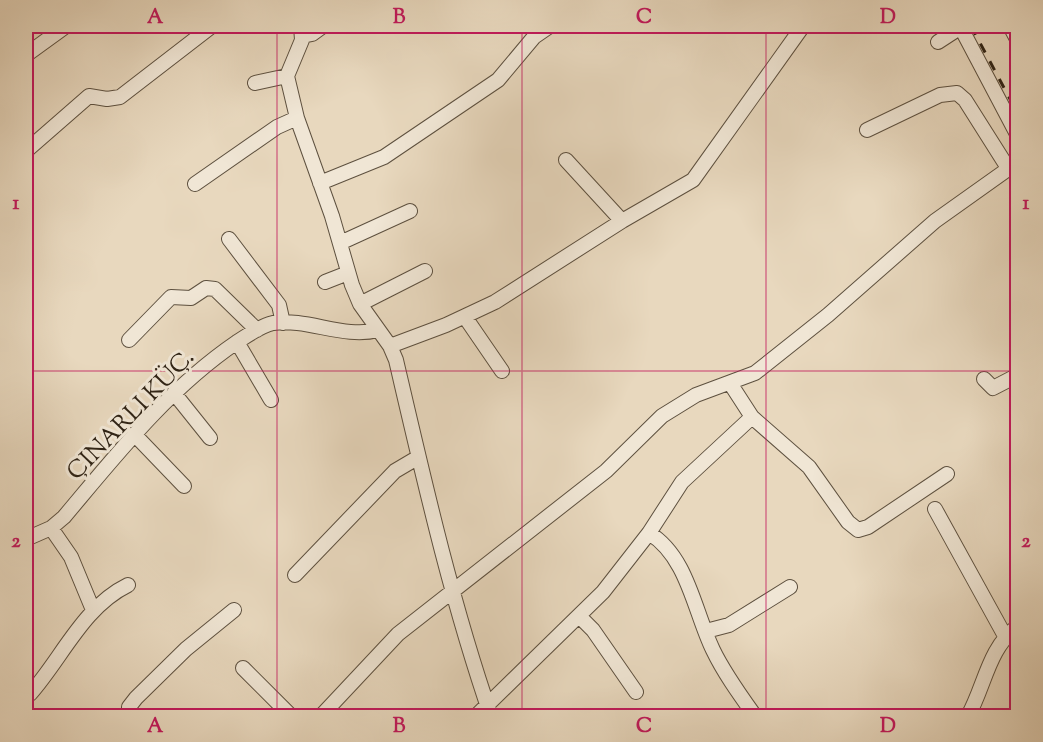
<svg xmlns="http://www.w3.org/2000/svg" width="1043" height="742" viewBox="0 0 1043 742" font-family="'Sorts Mill Goudy',serif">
<rect width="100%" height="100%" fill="#e8d8be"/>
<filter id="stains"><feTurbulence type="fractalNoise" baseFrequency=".00333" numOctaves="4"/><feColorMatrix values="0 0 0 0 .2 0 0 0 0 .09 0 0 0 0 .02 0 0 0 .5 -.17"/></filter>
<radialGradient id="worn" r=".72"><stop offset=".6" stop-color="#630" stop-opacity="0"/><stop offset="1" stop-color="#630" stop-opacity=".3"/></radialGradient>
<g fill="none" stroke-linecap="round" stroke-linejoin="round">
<defs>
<path id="minor" d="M301,26L302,40L287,76L297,118L332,216L352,285L360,304L390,346L396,360C424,480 451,600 491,716
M960,26L1018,136
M1010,26L1018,41
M302,36L312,34L323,26
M938,42L961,27
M26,55L66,26
M255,83L287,76
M867,130L940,95L957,93L965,100L1008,168
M26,151L89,96L107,99L120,97L212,26
M566,160L622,221
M320,183L384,157L498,80L534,37L550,26
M195,184L277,127L297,118
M229,239L279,305L283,323
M340,243L410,211
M325,282L348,273
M360,304L425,271
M465,317L502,371
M129,340L171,297L191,298L206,288L215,289L257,330
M237,342L271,400
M390,346L446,325L495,302L622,221L693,180L803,26
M984,379L993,388L1018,375
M730,383L752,417L809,467L848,522L858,530L868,527L947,474
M174,393L210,438
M134,434L184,486
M935,509L1005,636
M51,528L71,557L93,610
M649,533C688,557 694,611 713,650C724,673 740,695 755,716
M26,539L51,528L64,517C117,454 168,389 237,342C248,335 260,326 273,323C308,318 344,339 378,330
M295,575L395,471L417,458
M579,616L593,630L636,692
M706,631L729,625L790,587
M243,668L291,716
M30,694C62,658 83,607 128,585
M130,716L129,707L136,698L186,649L234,610
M321,716L398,634L606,471L662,416L696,395L755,373L828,315L935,221L1018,162
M476,716L603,592L649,533L682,482L752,417
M968,716C985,686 988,648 1018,626"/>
</defs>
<use href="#minor" stroke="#5d503f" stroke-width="16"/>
<use href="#minor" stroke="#f0e6d5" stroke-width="14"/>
<path stroke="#2f2315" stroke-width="3" stroke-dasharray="10 10" stroke-linecap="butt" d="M971,26L1018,114"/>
</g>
<path fill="none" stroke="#c2185b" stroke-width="1.5" stroke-opacity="0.55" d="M277,26V716M522,26V716M766,26V716M26,371H1018"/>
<g text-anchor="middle" stroke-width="6" stroke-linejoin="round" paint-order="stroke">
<g font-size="24" fill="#2f2315" stroke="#f0e6d5">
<text transform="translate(130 414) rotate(-46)" y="8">ÇINARLI KÜÇ.</text>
</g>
</g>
<rect width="1043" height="742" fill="none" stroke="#e8d8be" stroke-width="66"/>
<rect x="33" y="33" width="977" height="676" fill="none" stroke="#c2185b" stroke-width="2"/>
<g font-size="20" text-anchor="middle" font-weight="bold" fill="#c2185b">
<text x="155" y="23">A</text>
<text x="399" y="23">B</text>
<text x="644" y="23">C</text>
<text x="888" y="23">D</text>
<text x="16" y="209">1</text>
<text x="1026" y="209">1</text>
<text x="16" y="547">2</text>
<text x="1026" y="547">2</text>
<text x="155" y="732">A</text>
<text x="399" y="732">B</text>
<text x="644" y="732">C</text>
<text x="888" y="732">D</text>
</g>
<rect width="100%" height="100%" filter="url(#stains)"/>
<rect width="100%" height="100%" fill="url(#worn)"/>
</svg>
